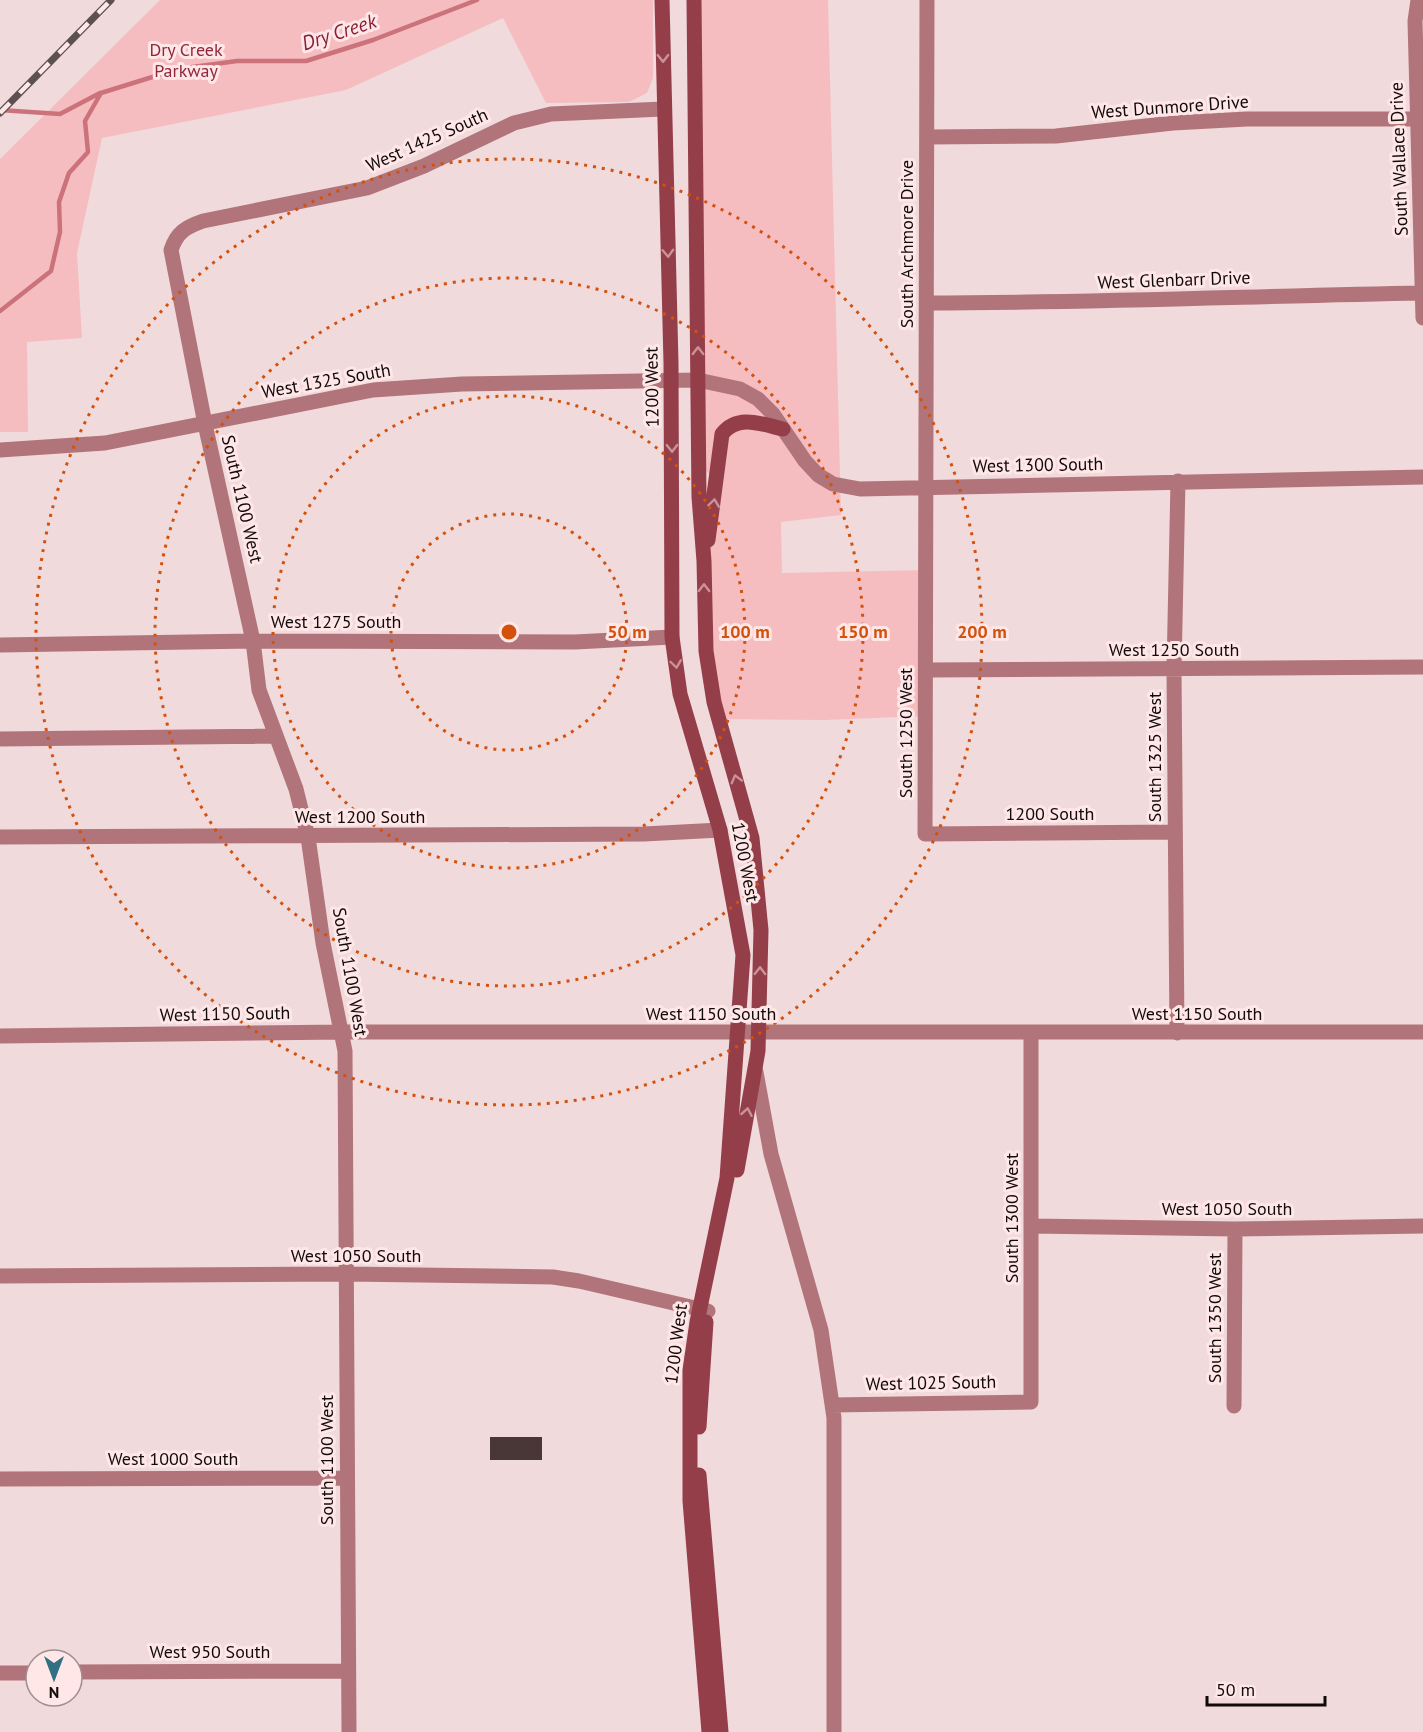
<svg xmlns="http://www.w3.org/2000/svg" width="1423" height="1732" viewBox="0 0 1423 1732" font-family="'PT Sans',sans-serif">
<rect width="100%" height="100%" fill="#f1dadb"/>
<path fill="#f6bdc1" d="M160,0H653V78L647,93L629,102L546,103L503,18L346,90L102,138L77,253L82,338L27,342L28,432H0V159Z
M700,0H828L841,515L781,522L782,573L927,570L925,716L825,720L719,719L704,614L715,481L699,463Z"/>
<g fill="none" stroke-linecap="round" stroke-linejoin="round">
<path stroke="#cb727b" stroke-width="4.5" d="M0,110L60,114L100,93
M0,311L51,271L60,232L59,202L69,173L88,152L85,121L101,93L178,69L237,61H306L373,40L477,0"/>
</g>
<path fill="#493738" d="M490,1437H542V1460H490Z"/>
<g fill="none" stroke-linecap="round" stroke-linejoin="round">
<path stroke="#b1747a" stroke-width="15" d="M927,0L925,834L1175,832
M1418,0L1415,21L1423,318
M927,137L1056,136L1173,123L1247,119H1416
M927,303C1092,303 1257,296 1422,293
M0,450L105,443L373,390L462,384L698,380L740,389L758,399L773,414L805,461L818,475L833,484L860,489L1423,477
M0,645L253,641L575,642L672,637
M926,670L1423,667
M0,739L276,736
M0,837L644,834L720,830
M1177,1033L1174,670L1178,481
M0,1036L342,1032H1423
M756,1072L771,1154L821,1330L834,1418V1732
M1032,1226L1235,1229L1423,1226
M0,1276L347,1274L553,1277L579,1281L708,1311
M832,1405L1031,1402V1034
M1234,1406L1235,1229
M0,1479L345,1478
M72,1672L348,1671
M0,1673H36
M349,1732L345,1051L323,943L308,837L296,789L259,690L253,641L205,424L171,250C177,232 186,227 203,221L367,188L424,166L514,123L551,114L663,109"/>
<path stroke="#943e4a" stroke-width="15" d="M662,0L671,363L672,637L680,694L720,830L743,955L727,1178L697,1322L690,1370V1501L709,1732
M694,0L699,497L704,561L706,651L714,702L752,838L761,930L758,1051L737,1170
M708,540L722,434C738,414 761,424 783,429
M699,1427L706,1322
M699,1475L721,1732"/>
<defs>
<path id="rail" d="M0,113L111,0"/>
</defs>
<use href="#rail" stroke="#5c5050" stroke-width="7"/>
<use href="#rail" stroke="#ffe7e8" stroke-width="4.5" stroke-dasharray="14" stroke-linecap="butt"/>
</g>
<defs><path id="oneway-chevron" d="M-2-3.5L2.5 0L-2 3.5" fill="none" stroke-width="1.6" stroke-linecap="round" stroke-linejoin="round" transform="scale(1.5)"/></defs>
<g stroke="#ca9299">
<use href="#oneway-chevron" transform="translate(663 58) rotate(89)"/>
<use href="#oneway-chevron" transform="translate(668 253) rotate(88)"/>
<use href="#oneway-chevron" transform="translate(698 351) rotate(-90)"/>
<use href="#oneway-chevron" transform="translate(672 448) rotate(89)"/>
<use href="#oneway-chevron" transform="translate(714 503) rotate(-82)"/>
<use href="#oneway-chevron" transform="translate(704 588) rotate(-90)"/>
<use href="#oneway-chevron" transform="translate(676 664) rotate(82)"/>
<use href="#oneway-chevron" transform="translate(736 779) rotate(-105)"/>
<use href="#oneway-chevron" transform="translate(760 971) rotate(-89)"/>
<use href="#oneway-chevron" transform="translate(747 1112) rotate(-80)"/>
</g>
<g fill="none" stroke="#d2510c" stroke-width="3" stroke-dasharray="3 6">
<circle cx="509" cy="632" r="118"/>
<circle cx="509" cy="632" r="236"/>
<circle cx="509" cy="632" r="354"/>
<circle cx="509" cy="632" r="473"/>
</g>
<g text-anchor="middle" stroke-width="6" stroke-linejoin="round" paint-order="stroke">
<g font-size="18" fill="#91273b" stroke="#ffe7e8">
<text x="186" y="56">Dry Creek<tspan x="186" dy="21">Parkway</tspan></text>
</g>
<g font-size="18" fill="#110a0a" stroke="#ffe7e8">
<text transform="translate(1170 107) rotate(-4)" y="6">West Dunmore Drive</text>
<text transform="translate(427 140) rotate(-24)" y="6">West 1425 South</text>
<text transform="translate(1399 159) rotate(-92)" y="6">South Wallace Drive</text>
<text transform="translate(907 244) rotate(-90)" y="6">South Archmore Drive</text>
<text transform="translate(1174 280) rotate(-2)" y="6">West Glenbarr Drive</text>
<text transform="translate(326 381) rotate(-10)" y="6">West 1325 South</text>
<text transform="translate(652 387) rotate(-91)" y="6">1200 West</text>
<text transform="translate(1038 465) rotate(-1)" y="6">West 1300 South</text>
<text transform="translate(242 499) rotate(77)" y="6">South 1100 West</text>
<text x="336" y="628">West 1275 South</text>
<text x="1174" y="656">West 1250 South</text>
<text transform="translate(906 733) rotate(-90)" y="6">South 1250 West</text>
<text transform="translate(1155 757) rotate(-90)" y="6">South 1325 West</text>
<text x="1050" y="820">1200 South</text>
<text x="360" y="823">West 1200 South</text>
<text transform="translate(745 862) rotate(79)" y="6">1200 West</text>
<text transform="translate(350 972) rotate(80)" y="6">South 1100 West</text>
<text transform="translate(225 1014) rotate(-1)" y="6">West 1150 South</text>
<text x="711" y="1020">West 1150 South</text>
<text x="1197" y="1020">West 1150 South</text>
<text x="1227" y="1215">West 1050 South</text>
<text transform="translate(1012 1218) rotate(-90)" y="6">South 1300 West</text>
<text x="356" y="1262">West 1050 South</text>
<text transform="translate(1215 1318) rotate(-90)" y="6">South 1350 West</text>
<text transform="translate(676 1344) rotate(-83)" y="6">1200 West</text>
<text transform="translate(931 1383) rotate(-1)" y="6">West 1025 South</text>
<text x="173" y="1465">West 1000 South</text>
<text transform="translate(327 1460) rotate(-90)" y="6">South 1100 West</text>
<text x="210" y="1658">West 950 South</text>
</g>
<g font-size="20" font-style="italic" fill="#881c34" stroke="#ffe7e8">
<text transform="translate(339 32) rotate(-18)" y="7">Dry Creek</text>
</g>
</g>
<circle cx="509" cy="632" r="9" fill="#d2510c" stroke="#ffe7e8" stroke-width="3"/>
<g font-size="18" text-anchor="middle" font-weight="bold" fill="#d2510c" stroke="#ffe7e8" stroke-width="6" stroke-linejoin="round" paint-order="stroke">
<text x="627" y="638">50 m</text>
<text x="745" y="638">100 m</text>
<text x="863" y="638">150 m</text>
<text x="982" y="638">200 m</text>
</g>
<g transform="translate(54 1678) rotate(180)"><circle r="28" fill="#ffe7e8" stroke="#a08f8f" stroke-width="1.5"/>
<path d="M0-4.5L10 22L0 15L-10 22Z" fill="#316f85"/>
<text y="-9" font-size="16" font-weight="bold" text-anchor="middle" fill="#110a0a">N</text>
</g>
<path d="M1207 1696v9h118v-9" fill="none" stroke="#110a0a" stroke-width="3"/>
<text x="1216" y="1696" font-size="18" fill="#110a0a" stroke="#ffe7e8" stroke-width="4.5" paint-order="stroke">50 m</text>
</svg>
